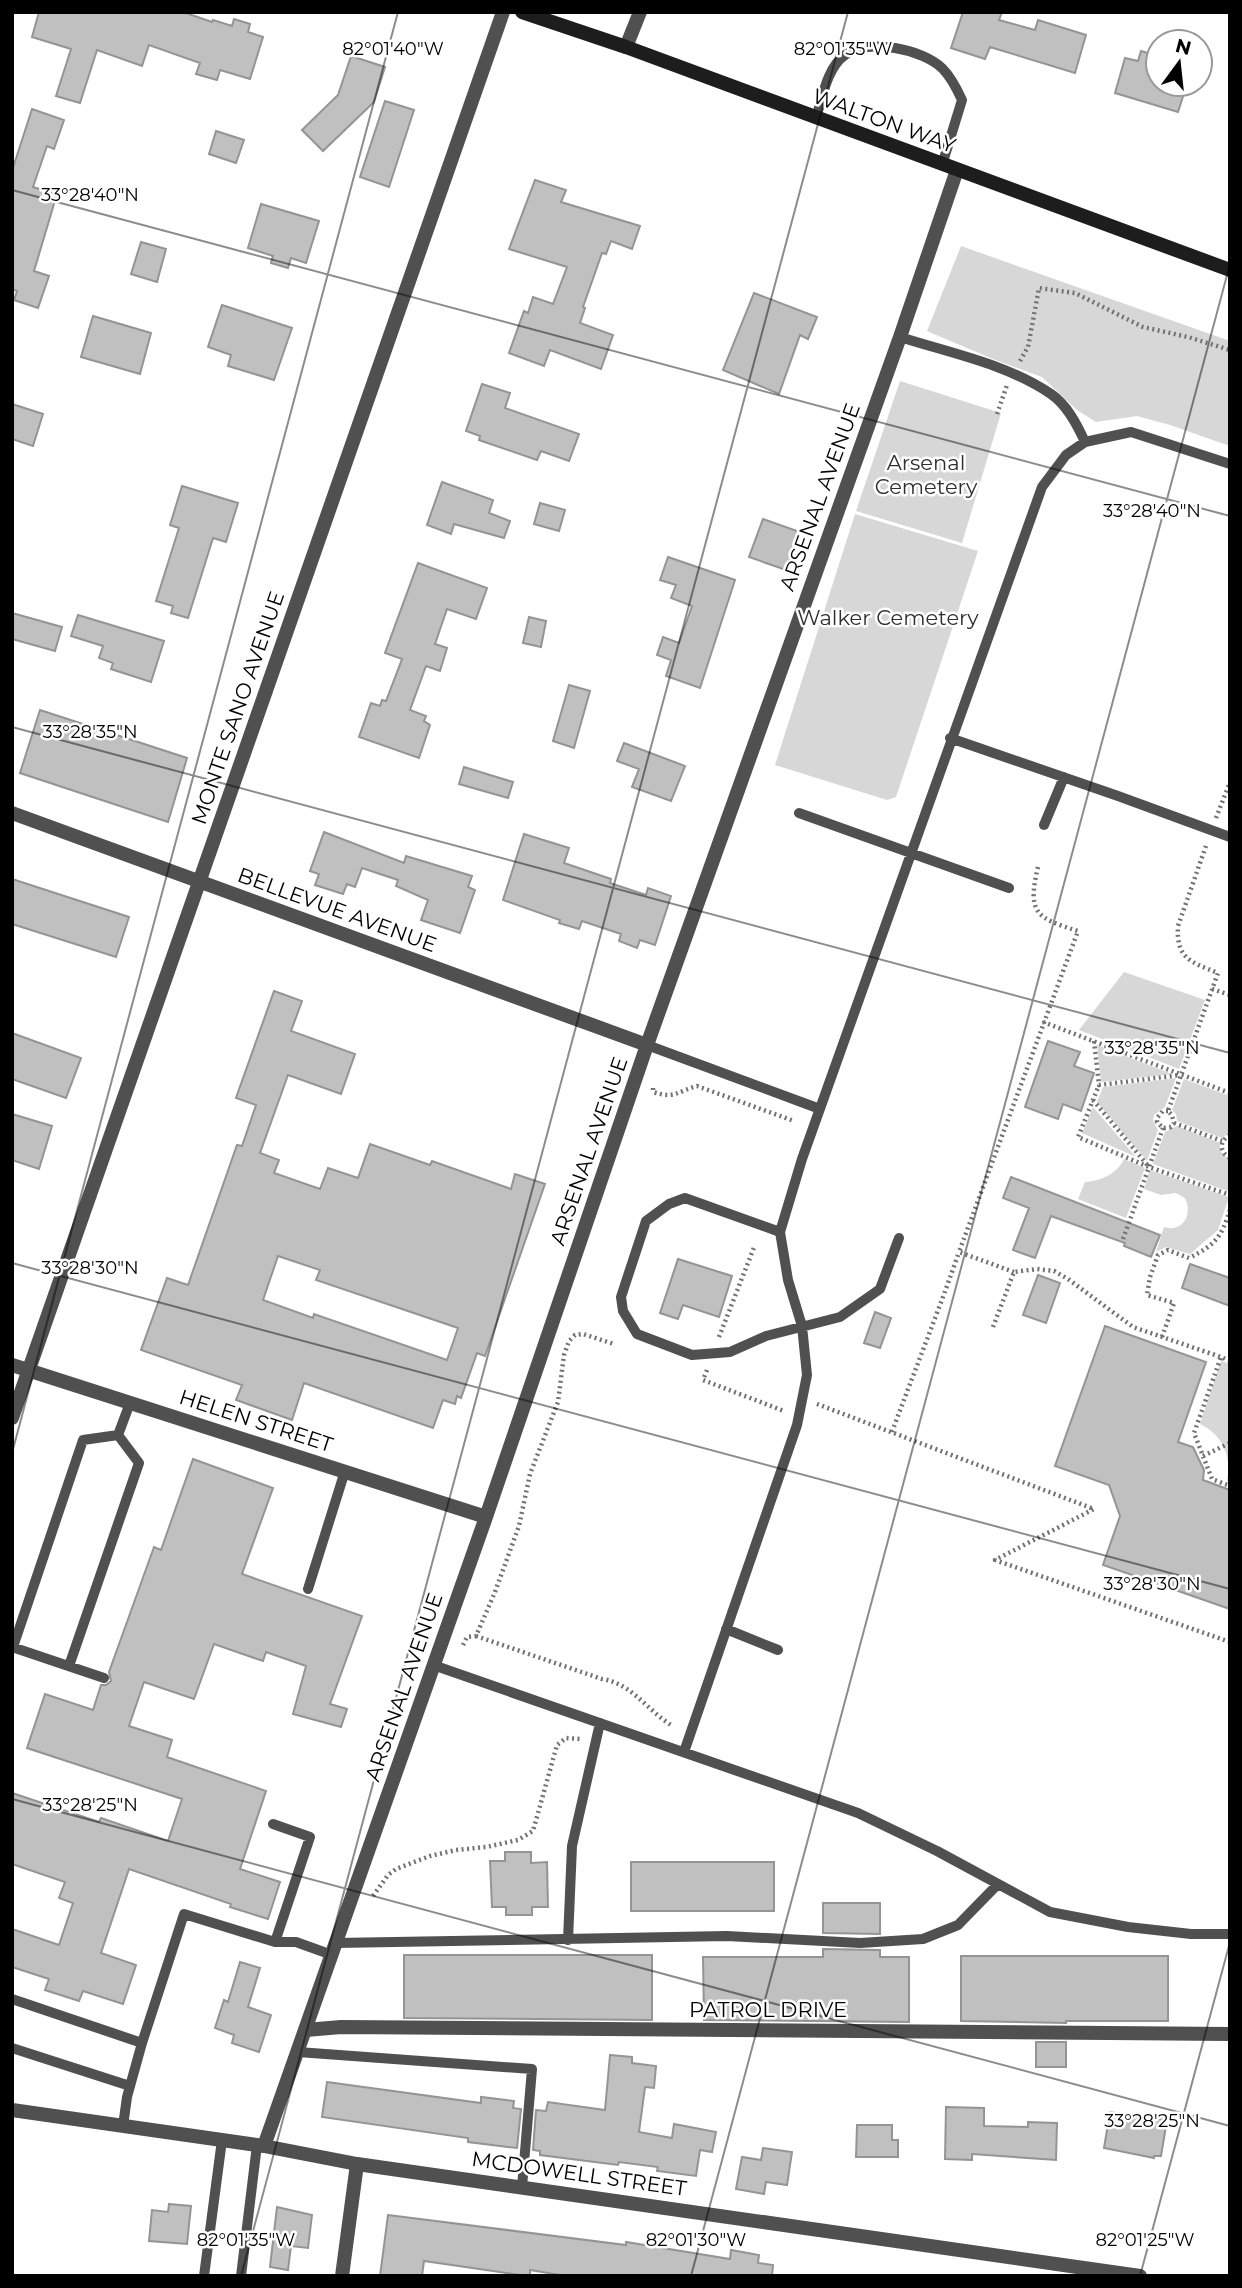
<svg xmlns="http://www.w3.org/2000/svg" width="1242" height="2288" viewBox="0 0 1242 2288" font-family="Montserrat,sans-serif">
<rect width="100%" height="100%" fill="#fff"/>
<path fill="#d7d7d7" d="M961,246L1230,341V446L1170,425L1137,416L1096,422L1077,410L1042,377L995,360L927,331Z
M900,381L1001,413L962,543L856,511Z
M855,514L978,551L896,797L887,800L775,765Z
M1124,972L1205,1000L1179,1069L1079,1030Z
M1097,1045L1172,1074L1101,1082Z
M1176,1078L1165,1107L1154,1115L1153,1121L1158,1130L1147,1161L1097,1102L1103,1087Z
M1184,1079L1230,1096V1132L1222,1138L1177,1121L1176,1114L1172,1110Z
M1093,1107L1136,1157L1082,1133Z
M1177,1126L1220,1143V1151L1230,1160V1192L1153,1164L1165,1132Z
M1124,1159L1145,1168L1126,1218L1078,1199L1085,1182C1101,1181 1117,1174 1124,1159Z
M1150,1170L1229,1197L1218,1230L1190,1254L1166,1247L1156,1252L1164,1227C1183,1233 1193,1214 1185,1198L1176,1193L1161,1195L1144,1189Z
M1221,1361L1230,1364V1482L1227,1481C1232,1457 1223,1435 1200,1424Z"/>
<path fill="#c0c0c0" stroke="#949494" stroke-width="2" fill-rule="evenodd" d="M39,12H183L212,22L213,20L232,26L234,19L250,24L248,32L263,37L250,79L220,70L217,80L196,74L200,63L149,45L142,66L97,50L80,103L56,96L71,49L32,37Z
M963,12H1002L999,20L1035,30L1038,20L1086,35L1075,73L990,47L985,59L951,48Z
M1141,51L1158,56V84H1187L1178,112L1115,93L1125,58L1138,61Z
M351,56L385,67L374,102L323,151L302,130L338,95Z
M385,101L414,110L389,187L360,177Z
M32,109L64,120L54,149L47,146L33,187L57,194L34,271L49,276L38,308L14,300L17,291L12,289V171Z
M216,131L244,140L236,163L209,154Z
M535,180L566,190L561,202L640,226L632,249L611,241L606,254L602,253L583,307L585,308L580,323L613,335L601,369L550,350L544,366L509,353L524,311L528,313L533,297L553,304L567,267L509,249Z
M261,204L319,221L306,263L291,258L288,268L271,263L273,256L248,248Z
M141,242L166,249L157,282L131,274Z
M754,293L817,317L808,339L800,335L779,394L723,370Z
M222,305L292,328L274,380L228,366L231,355L208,347Z
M93,316L151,333L140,374L81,357Z
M482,384L510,393L505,408L579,434L569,461L541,451L537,460L479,440L480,436L466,431Z
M12,404L43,414L33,446L12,439Z
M442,482L493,500L489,513L510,521L504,538L454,524L451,534L427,525Z
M182,486L238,503L226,542L213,538L188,618L171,613L173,606L156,601L179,528L170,525Z
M540,503L565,510L559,531L534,524Z
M763,519L800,532L786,570L749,557Z
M668,557L735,580L700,688L666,676L671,660L657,655L663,637L679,643L692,606L671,598L676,585L660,580Z
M418,563L487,588L476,619L447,609L435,644L447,648L440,671L426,666L410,710L426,716L424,721L430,725L419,758L359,737L371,703L380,706L382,700L386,701L402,659L385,653Z
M12,613L62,627L55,651L12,639Z
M78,615L164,641L151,682L111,669L113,663L99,658L103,646L71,636Z
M529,617L546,621L541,647L523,643Z
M569,685L590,691L574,748L553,741Z
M40,710L187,758L168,822L20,773Z
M624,743L685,766L671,801L632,787L639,769L617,761Z
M464,767L513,782L508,798L459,784Z
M324,832L404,863L406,856L472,876L468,887L475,890L460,933L421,920L428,900L396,886L398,880L362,868L355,887L347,884L343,894L315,885L319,874L310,871Z
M524,834L569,848L564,863L611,879L610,883L646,895L648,888L671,896L655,945L640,940L637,948L619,941L621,934L582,921L579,929L559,923L560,920L503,900Z
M12,879L129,917L116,957L12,924Z
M274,991L302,1001L291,1031L355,1054L341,1094L288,1075L260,1153L279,1160L274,1173L320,1189L328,1168L358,1178L370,1144L430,1165L432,1161L511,1189L515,1174L545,1184L485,1356L477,1353L461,1398L457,1396L455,1404L443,1400L433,1428L304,1383L292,1420L236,1400L242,1385L141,1350L167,1278L188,1285L237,1145L242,1146L256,1105L236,1098ZM278,1256L320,1270L316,1280L458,1328L447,1360L314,1314L313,1318L263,1300Z
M12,1033L81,1058L66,1098L12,1079Z
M1048,1041L1080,1052L1074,1066L1094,1073L1081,1111L1063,1104L1058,1119L1025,1107Z
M12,1114L52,1126L39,1169L12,1160Z
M1011,1177L1160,1235L1151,1257L1124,1246L1125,1243L1051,1216L1035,1258L1013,1250L1029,1208L1003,1198Z
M678,1259L732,1276L719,1317L683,1305L678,1319L660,1313Z
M1190,1264L1230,1278V1306L1182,1288Z
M1038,1275L1060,1283L1046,1323L1023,1315Z
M875,1312L891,1318L880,1348L864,1343Z
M1105,1326L1206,1362L1178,1442L1193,1447L1204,1470L1203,1480L1230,1490V1609L1103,1565L1120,1516L1109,1485L1055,1466Z
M193,1459L273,1488L242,1574L362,1616L330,1704L347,1709L341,1727L293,1714L306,1666L266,1652L263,1661L214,1644L194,1699L144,1682L129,1726L172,1740L167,1757L266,1791L240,1869L280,1882L268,1919L230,1907L231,1904L129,1869L101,1953L136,1965L123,2004L83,1991L79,2001L45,1990L49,1979L12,1967V1929L59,1945L73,1903L59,1898L65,1882L12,1864V1793L99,1822L101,1818L168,1841L182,1799L27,1748L45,1694L93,1710L101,1685H106L111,1681L109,1672L154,1547L161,1550Z
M505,1852H531V1863L547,1862L548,1907H532V1915H506V1907H492L490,1861H505Z
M631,1862H774V1911H631Z
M823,1903H880V1934L823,1933Z
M823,1949L880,1950V1957H909V2022L704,2020L703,1957H823Z
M404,1955H652V2020L404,2018Z
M961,1956H1168V2021H1066V2023L961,2021Z
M240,1962L260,1968L248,2007L271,2015L259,2052L232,2043L234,2035L215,2028L224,2000L228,2002Z
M1036,2042H1066V2067H1036Z
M610,2055L632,2057V2063L656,2066L654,2088L645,2087L639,2132L672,2138L674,2124L716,2132L712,2152L700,2150L696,2176L657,2171L658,2167L619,2162L618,2165L540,2155V2151L533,2150L536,2110L546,2111L548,2102L605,2110Z
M327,2082L481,2103V2097L514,2101L513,2108L521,2109L517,2148L468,2142V2138L322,2117Z
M946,2107L984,2108V2126L1028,2127V2122L1057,2123L1056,2160L972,2154V2160L945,2159Z
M1110,2112L1167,2120L1161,2156H1154V2158L1104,2148Z
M857,2125H892V2140H898V2157H856Z
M763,2148L792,2152L787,2185L766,2182L764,2194L736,2189L742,2157L761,2160Z
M169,2204L191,2206L187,2244L149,2241L152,2210L168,2212Z
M277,2207L312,2215L308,2248L291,2246L288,2270L270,2267Z
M388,2215L626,2245V2242L730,2259L731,2250L759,2255L758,2263L773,2265L772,2276H566L530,2270V2276H527L424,2261L422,2276H380Z"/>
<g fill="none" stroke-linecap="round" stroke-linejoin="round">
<path stroke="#727272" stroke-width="4.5" stroke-dasharray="2 3.5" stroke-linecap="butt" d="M1020,361L1028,347L1039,288L1075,293L1143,327L1188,337L1230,350
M997,414L1007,385
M1216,818L1230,782
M1212,989L1230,995
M1043,1022L1230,1093
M1094,1041L1099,1085L1180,1075
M653,1088V1092C675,1099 676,1092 697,1086L794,1121
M1093,1100L1149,1167L1078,1137L1099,1085
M1168,1111H1163L1157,1118V1122L1163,1128L1171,1127L1174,1123L1172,1115L1168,1111L1218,973C1191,962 1176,959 1178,926L1207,843
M1174,1123L1222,1141
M1163,1128L1149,1167L1230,1195
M1230,1135C1219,1141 1219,1152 1230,1158
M1123,1239L1149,1167
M1014,1272L959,1252L1078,931C1036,918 1027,913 1038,867
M993,1327L1014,1272L1037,1269L1054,1271L1068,1279L1133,1327L1221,1357
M719,1337L755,1245
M1162,1337L1174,1303L1147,1295L1150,1277L1158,1255L1168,1250L1189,1258C1215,1245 1221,1238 1230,1210
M1230,1361L1221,1357L1194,1433L1212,1479L1230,1486
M707,1370L703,1380L784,1411
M817,1404L1094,1509L995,1560L1230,1642
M892,1432C914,1372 938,1313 959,1252
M1203,1456L1230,1443
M476,1636L602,1679C631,1683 647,1710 671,1725
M463,1645L467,1637L476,1636L495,1592L519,1526L530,1474L558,1402L564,1355L569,1341L575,1335L583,1334L614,1344
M373,1896L388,1875L396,1869L430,1856L456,1850L486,1847L518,1840L533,1831L557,1745L566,1738L580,1739"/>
<path stroke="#505050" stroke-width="10" d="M816,118C822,99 827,67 845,55C869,38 922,49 942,68C951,77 957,89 962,100L942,165
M900,337C950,353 1007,364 1051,394C1067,405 1077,424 1085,442
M950,738L1118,796L1230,837
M799,813L1009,888
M1044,825L1064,777
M647,1045L820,1109
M780,1232L802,1159L1042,487L1066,455L1085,442L1131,432L1230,464
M308,1589L345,1471
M726,1629L778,1650
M12,1647L104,1678
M13,1647L83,1440L118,1435L130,1403
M433,1665L858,1813L937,1851L1050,1912L1128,1927L1191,1934H1230
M69,1666L139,1463L118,1435
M684,1752L797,1425L807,1375L802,1326L788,1280L780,1232L685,1198L669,1204L646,1221L621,1297L623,1311L637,1334L692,1355L730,1352L766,1336L840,1317L880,1289L899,1238
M273,1824L310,1837L275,1942
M568,1940L572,1846L600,1723
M336,1943L727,1936L860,1943L923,1939L958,1925L997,1885
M12,1999L142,2043L184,1914L275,1942H296L332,1955
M12,2048L130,2086
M298,2052L532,2069L522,2187
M123,2126L127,2097L142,2043
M204,2276L222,2140
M241,2276L257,2145"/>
<path stroke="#505050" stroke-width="14" d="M626,47L640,12
M12,813L647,1045
M12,1365L486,1517
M12,1418L503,12
M306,2030L341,2027L1230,2034
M12,2110L264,2146L357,2164L1140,2276
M264,2146L486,1517L647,1045L900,337L957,170
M342,2276L357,2164"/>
<path stroke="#1d1d1d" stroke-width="14" d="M522,12L626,47L1230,270"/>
</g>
<path fill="none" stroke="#000" stroke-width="2" stroke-opacity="0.45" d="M12,190L1230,516M12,727L1230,1053M12,1263L1230,1589M12,1453L398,12M12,1799L1230,2126M241,2276L848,12M691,2276L1230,264M1140,2276L1230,1942"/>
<g text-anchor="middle" stroke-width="5" stroke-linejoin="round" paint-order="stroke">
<g font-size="21" fill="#000" stroke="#fff">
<text transform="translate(884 121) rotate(20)" y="7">WALTON WAY</text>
<text transform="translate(820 497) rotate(-70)" y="7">ARSENAL AVENUE</text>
<text transform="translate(238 708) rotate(-71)" y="7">MONTE SANO AVENUE</text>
<text transform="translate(337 910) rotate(20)" y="7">BELLEVUE AVENUE</text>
<text transform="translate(589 1151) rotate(-71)" y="7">ARSENAL AVENUE</text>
<text transform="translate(256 1421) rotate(18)" y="7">HELEN STREET</text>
<text transform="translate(404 1687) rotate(-71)" y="7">ARSENAL AVENUE</text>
<text x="768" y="2017">PATROL DRIVE</text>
<text transform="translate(579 2174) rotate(8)" y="7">MCDOWELL STREET</text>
</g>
<g font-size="21" fill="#2e2e2e" stroke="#fff">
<text x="926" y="470">Arsenal<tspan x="926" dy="24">Cemetery</tspan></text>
<text x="888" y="625">Walker Cemetery</text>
</g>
</g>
<g font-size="18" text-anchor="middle" fill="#000" stroke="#fff" stroke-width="5" stroke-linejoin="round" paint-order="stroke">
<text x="393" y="55">82°01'40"W</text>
<text x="843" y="55">82°01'35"W</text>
<text x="90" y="201">33°28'40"N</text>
<text x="1152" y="517">33°28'40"N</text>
<text x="90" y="738">33°28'35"N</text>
<text x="1152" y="1054">33°28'35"N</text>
<text x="90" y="1274">33°28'30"N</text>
<text x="1152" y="1590">33°28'30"N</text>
<text x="90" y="1811">33°28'25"N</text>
<text x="1152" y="2127">33°28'25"N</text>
<text x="246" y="2246">82°01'35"W</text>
<text x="696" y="2246">82°01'30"W</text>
<text x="1145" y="2246">82°01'25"W</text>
</g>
<rect width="1242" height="2288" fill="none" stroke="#000000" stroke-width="28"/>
<g transform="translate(1179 63) rotate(15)"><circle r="33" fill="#ffffff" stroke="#999999" stroke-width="2"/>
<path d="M0-5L12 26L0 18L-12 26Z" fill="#000000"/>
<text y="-10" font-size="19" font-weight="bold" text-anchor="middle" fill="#000000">N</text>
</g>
</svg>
